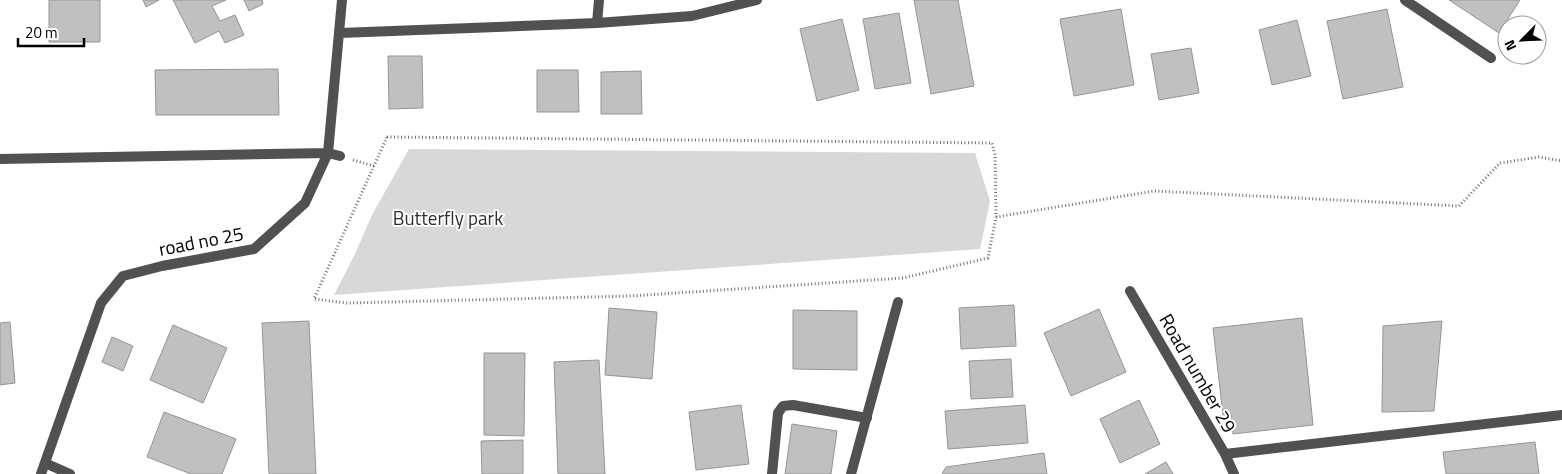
<svg xmlns="http://www.w3.org/2000/svg" width="1562" height="474" viewBox="0 0 1562 474" font-family="'Titillium Web',sans-serif">
<rect width="100%" height="100%" fill="#fff"/>
<path fill="#d8d8d8" d="M409,149L975,153L990,201L980,249L334,295L354,256L372,215Z"/>
<path fill="#c0c0c0" stroke="#959595" d="M49,0H100V42H49Z
M143,0H159L146,7Z
M173,0H226L212,6L220,21L235,15L244,35L225,43L219,31L195,43Z
M244,0H262L263,4L249,11Z
M914,0H958L974,86L931,94Z
M1449,0H1520L1499,33Z
M1121,9L1134,85L1074,96L1060,19Z
M1387,9L1403,87L1343,99L1327,21Z
M899,13L911,83L875,89L863,19Z
M842,19L859,90L817,101L800,29Z
M1297,20L1311,76L1272,85L1259,30Z
M1191,48L1199,93L1159,100L1151,54Z
M388,56H422L423,108L389,109Z
M278,69L279,115H156L155,70Z
M537,70H578L579,112H537Z
M641,71L642,114H601V72Z
M1014,305L1016,346L961,349L959,308Z
M609,308L657,312L652,379L605,375Z
M1099,309L1126,372L1071,396L1044,333Z
M793,310L857,311V370L793,369Z
M1302,318L1313,425L1233,434L1231,414L1223,415L1213,328Z
M309,321L316,474H269L262,323Z
M1442,321L1434,411L1382,412L1383,326Z
M10,322L15,383L0,385V323Z
M173,325L227,348L203,403L150,380Z
M112,337L133,346L123,371L102,362Z
M484,353H525L524,436L484,435Z
M1011,359L1013,397L971,399L969,361Z
M599,360L605,474H558L554,362Z
M1139,400L1160,444L1120,463L1100,419Z
M741,405L749,464L696,470L689,412Z
M1025,405L1028,443L948,449L945,411Z
M164,412L236,439L222,474H191L147,457Z
M792,424L837,431L831,474H785Z
M523,440V474H482L481,441Z
M1535,442L1539,474H1446L1443,452Z
M1044,453L1047,474H942L946,467Z
M1166,462L1173,474H1145Z"/>
<g fill="none" stroke-linecap="round" stroke-linejoin="round">
<path stroke="#737373" stroke-width="3" stroke-dasharray="1 2.5" stroke-linecap="butt" d="M387,137L992,143L995,155L996,217L988,258L903,278L631,296L347,303L314,299Z
M353,160L374,166
M996,217L1154,191L1459,206L1500,163L1539,157L1562,161"/>
<path stroke="#515151" stroke-width="10" d="M328,153L340,156
M772,474L778,413L783,406L793,405L867,418"/>
<path stroke="#515151" stroke-width="10" d="M1405,0L1491,58
M597,23L599,0
M340,33L597,23L692,16L757,0
M0,159L328,153
M1130,291L1225,454L1234,474
M1225,454L1562,415
M45,463L70,474
M41,474L101,303L123,276L162,266L254,249L305,203L328,153L342,0
M851,474L898,302"/>
</g>
<g text-anchor="middle" stroke-width="4" stroke-linejoin="round" paint-order="stroke">
<g font-size="19" fill="#2f2f2f" stroke="#fff">
<text x="448" y="225">Butterfly park</text>
</g>
<g font-size="19" fill="#000" stroke="#fff">
<text transform="translate(201 241) rotate(-11)" y="7">road no 25</text>
<text transform="translate(1198 373) rotate(60)" y="7">Road number 29</text>
</g>
</g>
<g transform="translate(1522 40) rotate(246)"><circle r="24" fill="#ffffff" stroke="#999999"/>
<path d="M0-4L9 19L0 12L-9 19Z" fill="#000000"/>
<text y="-8" font-size="14" font-weight="bold" text-anchor="middle" fill="#000000">N</text>
</g>
<path d="M18 38v8h66v-8" fill="none" stroke="#000000" stroke-width="2.5"/>
<text x="25" y="38" font-size="15" fill="#000000" stroke="#ffffff" stroke-width="4" paint-order="stroke">20 m</text>
</svg>
